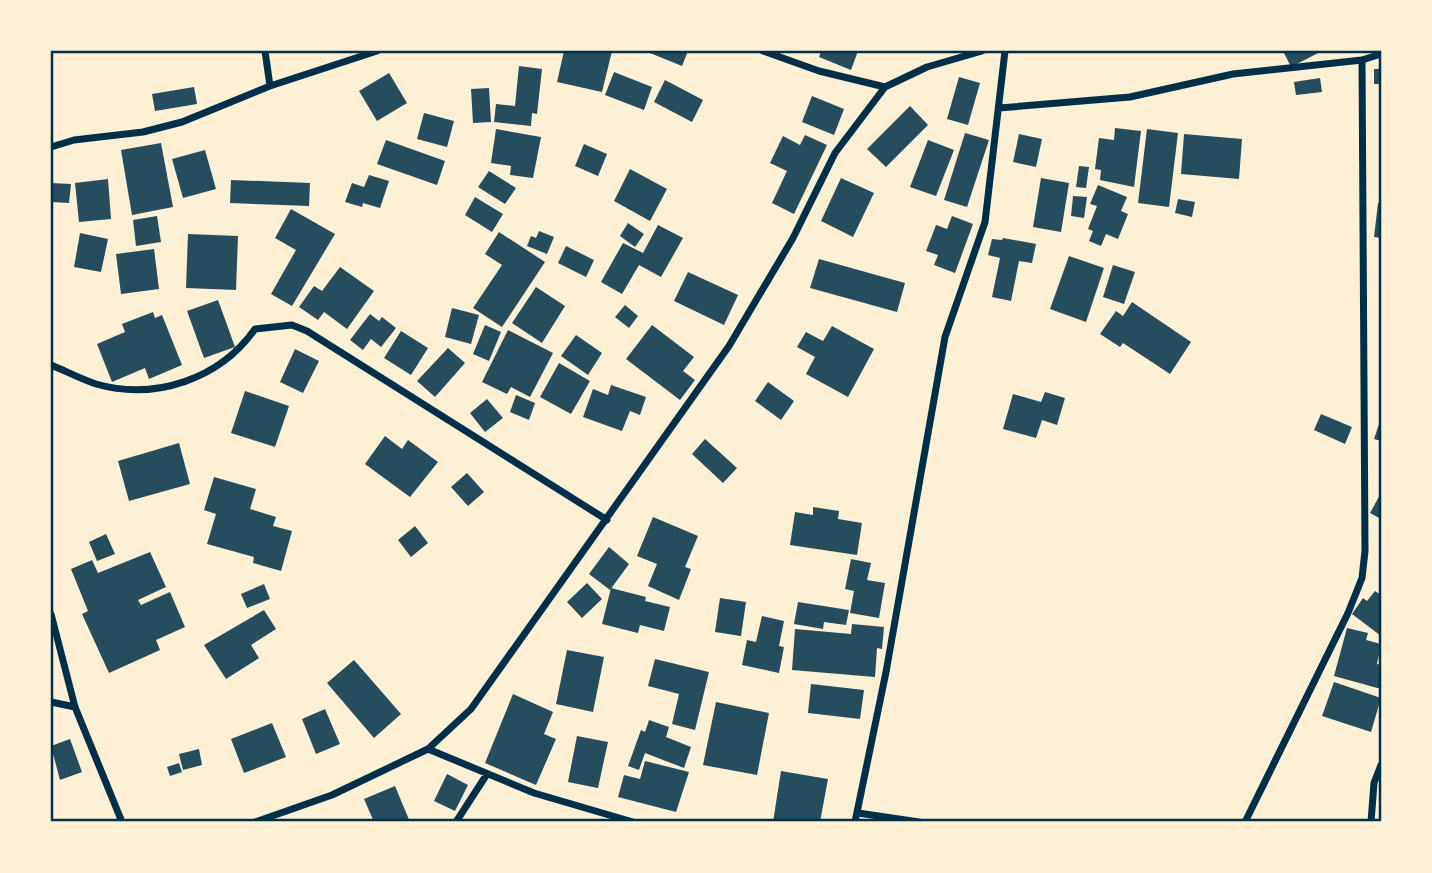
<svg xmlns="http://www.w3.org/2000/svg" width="1432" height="873" viewBox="0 0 1432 873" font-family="'DM Sans',sans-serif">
<rect width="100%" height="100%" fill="#fdf0d5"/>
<path fill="#264d5e" d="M564,51H612L602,92L557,82Z
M645,51H688L682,66Z
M821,51H858L851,70L819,57Z
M1283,51H1322L1291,67Z
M519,66L542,69L537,114L532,113L531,126L494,122L496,104L515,106Z
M1374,69H1381V84H1374Z
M614,72L652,87L644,110L605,95Z
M389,73L407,103L377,121L359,91Z
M959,77L980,83L968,125L947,119Z
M1320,78L1322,92L1296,95L1294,82Z
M665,80L703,100L692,122L654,102Z
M194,87L197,104L155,111L152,94Z
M489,88L491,122L473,123L471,89Z
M812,96L844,109L834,135L802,122Z
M910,106L928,125L886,167L867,149Z
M424,113L454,121L447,147L417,139Z
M1115,128L1141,131L1134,187L1100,180L1101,170L1095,169L1099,138L1114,140Z
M496,129L541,137L533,178L510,175L511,166L491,163Z
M1147,129L1178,133L1169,207L1138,203Z
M965,133L989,140L967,207L944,200Z
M1019,134L1042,139L1036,167L1013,162Z
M1184,134L1242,139L1239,179L1181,174Z
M805,135L827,145L794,214L772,203L787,171L770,163L783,136L800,145Z
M386,140L445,161L437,185L377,164Z
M928,140L954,150L936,196L910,187Z
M161,143L173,207L132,215L121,150Z
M584,144L607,154L598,176L575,166Z
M205,150L216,189L183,198L172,159Z
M1079,166L1089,167L1086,188L1076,187Z
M630,169L667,189L650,221L614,201Z
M489,171L516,188L505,204L478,187Z
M369,175L389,181L380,208L363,203L362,207L345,202L352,183L364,187Z
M841,178L874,193L853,237L821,221Z
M1041,178L1069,183L1061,232L1033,227Z
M108,179L111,219L79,222L75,183Z
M231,180L310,183L309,206L230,203Z
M51,183L71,184L69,203L51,202Z
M1098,185L1127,197L1121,211L1128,214L1118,239L1106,234L1101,246L1089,241L1093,231L1088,229L1097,206L1090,204Z
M1073,196L1087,197L1084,218L1071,216Z
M475,197L503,214L492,232L465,215Z
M1178,199L1195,202L1192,217L1175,213Z
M1378,203L1381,204V238L1374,237Z
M291,209L335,234L292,306L271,294L296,250L275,238Z
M157,216L161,242L136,246L133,220Z
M952,216L973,224L955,273L934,265L938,255L926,251L936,225L947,229Z
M628,223L644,234L635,247L620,236Z
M658,225L683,238L661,277L639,265L622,294L601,282L623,243L643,253Z
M539,231L554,237L547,254L527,246L531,236L536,238Z
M499,232L545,262L502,327L473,308L502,265L485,254Z
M80,233L108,239L101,272L74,267Z
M188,234L238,236L236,290L186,288Z
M1003,238L1036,244L1032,263L1019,261L1011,301L992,297L1000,258L988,255L992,239L1002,240Z
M566,246L594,260L586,277L558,263Z
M154,249L159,289L121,294L116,254Z
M1069,256L1104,268L1086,322L1050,309Z
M819,259L905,283L897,312L810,288Z
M1113,265L1135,272L1124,304L1103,297Z
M340,267L374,291L347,329L324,312L318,320L299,307L314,286L322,291Z
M688,272L738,295L724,325L674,301Z
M536,287L565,306L542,343L512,323Z
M218,300L235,347L204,358L187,311Z
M1132,302L1191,342L1170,374L1123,343L1120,347L1100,334L1116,311L1123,316Z
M625,305L638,316L629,328L615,317Z
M452,308L479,315L471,344L445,337Z
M153,312L155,318L162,315L182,365L149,379L145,368L112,382L97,344L125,332L122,324Z
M370,314L379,321L382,317L396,328L381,347L371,339L363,350L350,340Z
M485,325L501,332L489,361L473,354Z
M652,325L694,357L683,371L695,380L680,400L626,359Z
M832,326L874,349L848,397L806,374L815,357L797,347L806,332L823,341Z
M508,330L553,353L530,397L511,387L507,394L482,382Z
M401,331L428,348L411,375L384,358Z
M576,335L602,353L588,375L561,356Z
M448,348L465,363L435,397L417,381Z
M295,349L319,361L303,393L280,382Z
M559,363L590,381L571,414L540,397Z
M768,382L794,401L781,420L755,401Z
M611,385L646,397L640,415L630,411L622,431L583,417L593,389L608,395Z
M245,391L289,406L275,447L231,433Z
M1045,392L1065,398L1057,425L1042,420L1036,438L1003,429L1013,394L1041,402Z
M516,395L535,403L529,420L510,412Z
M487,399L503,418L485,432L470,413Z
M1321,414L1352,427L1345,444L1314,430Z
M1381,418V441L1374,439Z
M385,436L402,449L408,440L438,462L410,497L365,464Z
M705,439L737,468L723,483L692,454Z
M179,443L190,484L129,501L118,461Z
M467,473L484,492L468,506L451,487Z
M214,477L256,489L250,509L276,517L273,526L292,531L281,571L253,563L254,557L207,544L216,514L204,510Z
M1381,493V519L1370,513Z
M813,507L839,511L838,519L862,523L857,555L790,545L795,512L813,515Z
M653,517L698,536L685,567L691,569L679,600L648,586L657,564L637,556Z
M415,526L428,543L411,557L398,540Z
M106,534L115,554L97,561L89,542Z
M609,547L629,564L610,590L589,574Z
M150,552L166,587L138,600L141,605L170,592L185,627L156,640L160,650L109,673L82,614L88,611L71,569L92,560L98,573Z
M851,559L871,563L867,580L885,583L879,618L850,613L854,591L845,589Z
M587,583L602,599L582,618L567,602Z
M264,584L270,599L247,608L241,594Z
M611,588L646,597L645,601L670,607L664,631L640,625L638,633L602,624Z
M1375,591L1381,595V636L1352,614L1363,598L1367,601Z
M720,598L746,602L741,636L715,632Z
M798,602L849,610L846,625L824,622L823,629L794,624Z
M264,610L276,629L251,645L259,658L226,679L204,645Z
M762,616L784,621L779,646L784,647L779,673L742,665L747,640L756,642Z
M852,624L884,627L882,649L877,648L875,677L792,670L795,629L851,634Z
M1347,628L1368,633L1366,640L1381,644L1377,664L1381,665V689L1334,676Z
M567,650L604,657L593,712L556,704Z
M655,659L709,672L695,730L672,724L679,694L648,686Z
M354,660L401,714L374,738L327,683Z
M1334,682L1381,698L1371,732L1322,716Z
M811,684L864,690L860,719L808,713Z
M513,694L553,712L544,734L556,739L536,785L485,763Z
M716,702L769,713L757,775L703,765Z
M325,709L340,744L316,754L302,719Z
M649,720L669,727L666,737L691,747L684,768L645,753L639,770L628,766L641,730L645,732Z
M272,723L286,757L244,773L231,739Z
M577,736L608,742L598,788L568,782Z
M70,739L82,772L60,780L51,746Z
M199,749L202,765L183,770L179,754Z
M645,761L689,772L676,812L618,797L624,775L640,779Z
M179,763L182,772L170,776L167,767Z
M781,771L828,779L820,822H773Z
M447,774L468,785L455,811L434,801Z
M395,786L410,822H374L364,799Z"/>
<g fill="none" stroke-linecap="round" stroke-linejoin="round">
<path stroke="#003049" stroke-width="7" d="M265,51L270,86
M763,51L819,71L885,87
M999,108L1130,97L1233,74L1362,60L1381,54
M51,147L74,140L143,132L182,122L270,86L377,51
M51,365C66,371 81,379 96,384C155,401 220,379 255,329L292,325L307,331L607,520
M51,614L75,707L122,822
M51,702L75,707
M428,749L534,793L633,822
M858,813L919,822
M255,822L332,795L428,749L471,709L729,346L793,238L835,153L885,87L927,67L982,51
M456,822L487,774
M855,822L886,672L945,337L985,222L1005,51
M1245,822L1348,613L1362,578L1365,551L1362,60
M1371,822L1374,783L1381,765"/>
</g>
<rect width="1432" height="873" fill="none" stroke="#fdf0d5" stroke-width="105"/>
<rect x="52" y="52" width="1328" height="768" fill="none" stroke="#003049" stroke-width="2.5"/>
</svg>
